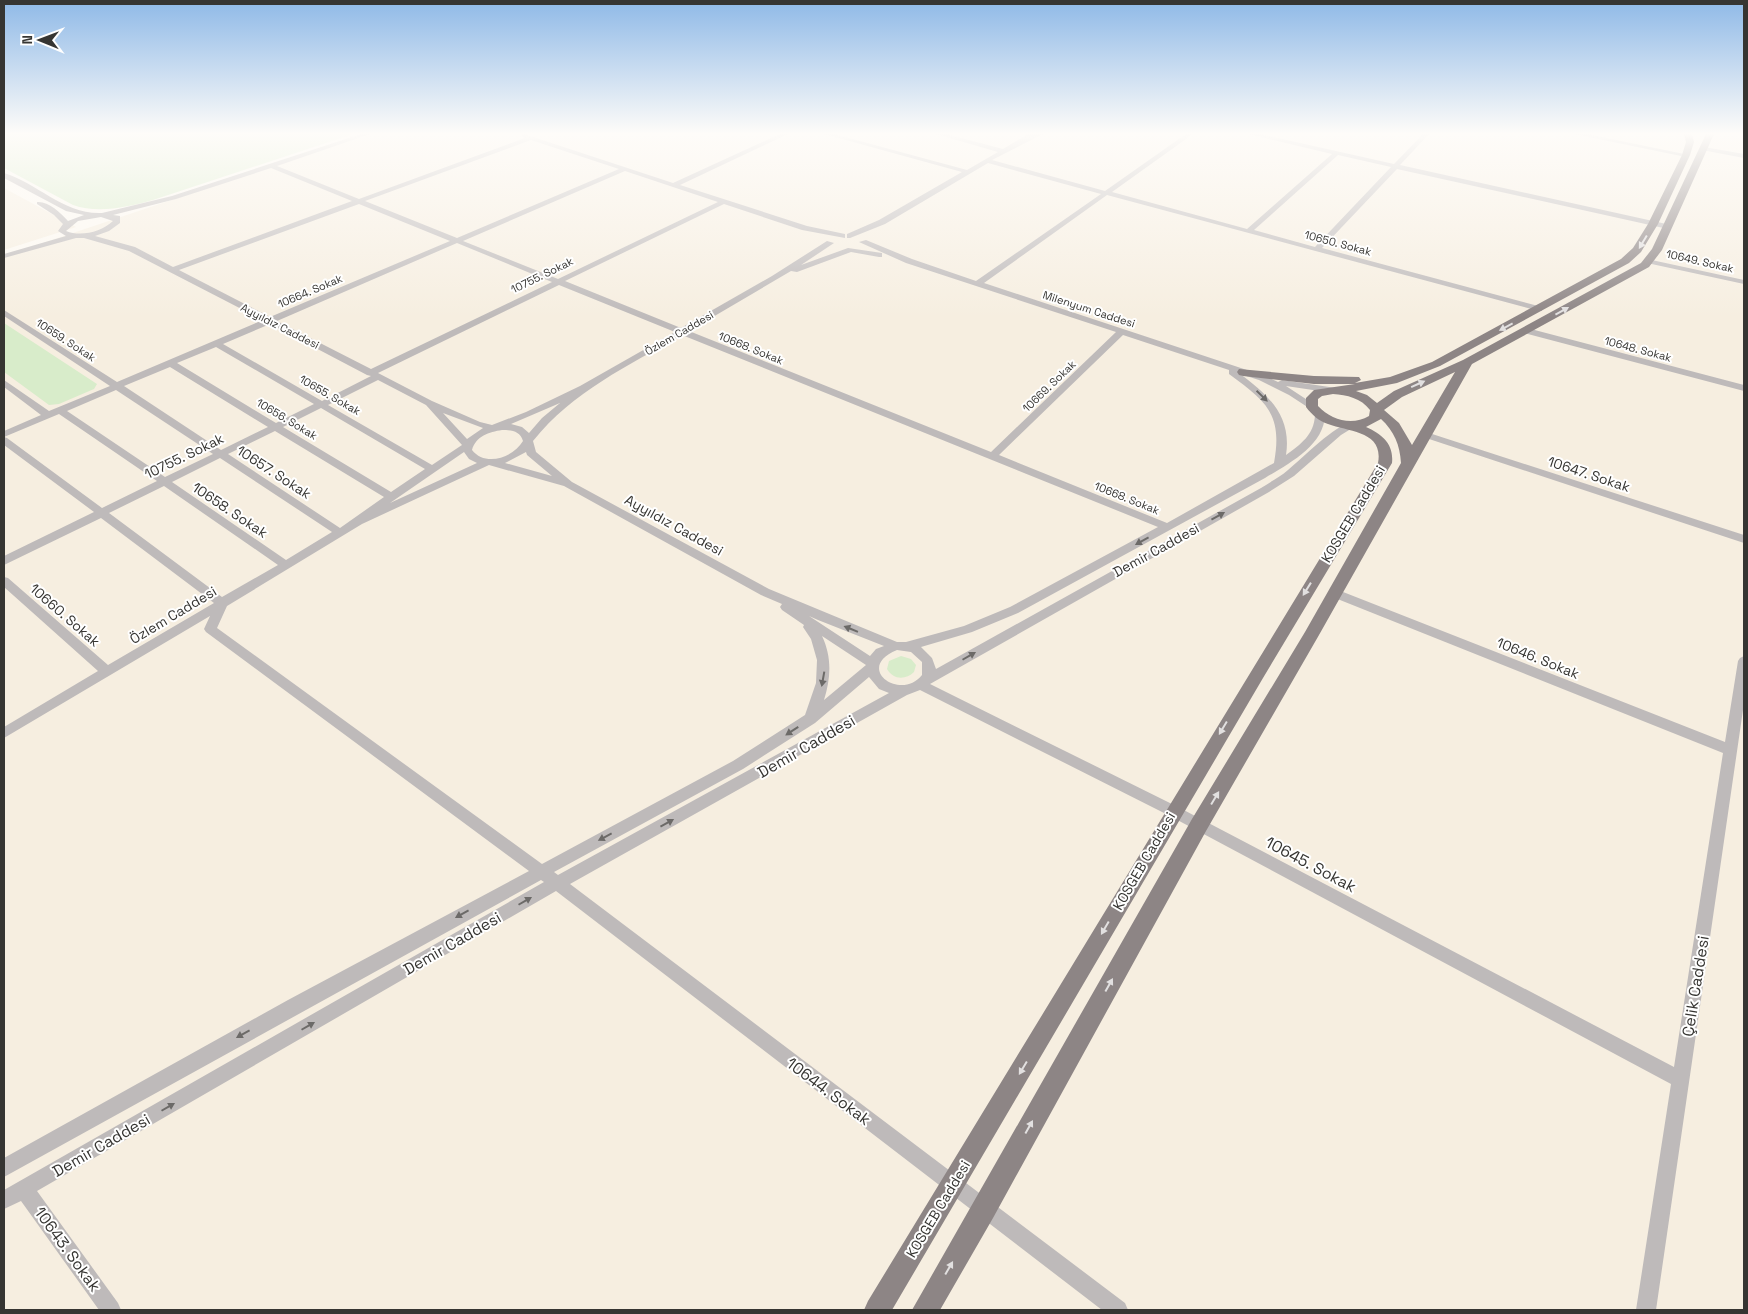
<svg xmlns="http://www.w3.org/2000/svg" width="1748" height="1314" viewBox="0 0 1748 1314" font-family="'Space Grotesk',sans-serif">
<rect width="100%" height="100%" fill="#fcf8f1"/>
<path fill="#f6eee0" d="M369,134H1744V1310H4V256Z
M4,188L76,227L4,250Z"/>
<path fill="#d8ecca" d="M4,134H353L153,200C128,207 98,214 73,205L4,168Z
M4,323L97,384L94,389L59,404L49,405L4,372Z
M901,656L911,659L916,665L914,672C906,680 893,680 887,669L889,661Z"/>
<g fill="none" stroke-linecap="round" stroke-linejoin="round">
<path fill="#bebaba" fill-rule="evenodd" d="M361,134H370L277,166L359,199L525,138L521,136L524,134L673,183L780,134H788L680,185L807,226L845,234V238L802,230L724,204L565,281L681,328L772,276L827,241L834,243L801,265L848,248L882,253V257H879L851,252L797,272L791,271L689,331L991,452L1116,332L906,263L859,242L866,240L912,259L976,281L1101,194L988,163L885,224L850,238H847V234L879,220L962,172L824,134H834L967,170L998,152L936,134H946L1003,149L1028,134H1043L992,160L1105,191L1186,134H1193L1112,192L1247,229L1332,154L1248,134H1260L1394,164L1423,134H1429L1400,165L1671,225V229H1668L1397,169L1322,248L1542,307V311H1539L1107,195L984,283L1265,376L1278,382L1282,380L1336,388L1338,390L1333,393L1286,386L1315,405L1317,407L1312,410L1289,395L1259,380L1240,374C1269,395 1292,417 1286,455C1301,444 1314,435 1315,415L1320,412L1325,415C1324,446 1288,464 1265,478L1018,613L972,632L921,647L932,658L936,669L1261,488C1270,482 1280,477 1288,470C1301,460 1339,420 1354,423V427L1341,435L1294,476L1269,492L930,684L1178,807L1674,1067L1723,753L1330,596L1328,593L1330,590H1338L1725,742L1738,661L1740,658L1744,656V703L1656,1310H1636L1671,1084L1168,815L920,690L907,695L570,884L1125,1303L1128,1310H1102L556,891L37,1191L118,1303L121,1310H99L21,1201L4,1209V1190L544,882L541,880L4,1177V1158L288,1000L529,871L206,632L204,629L210,616L4,738V727L98,671L4,587V577L8,578L108,665L214,603L101,518L4,565V556L94,512L4,445V437L7,438L102,508L157,481L59,414L4,437V431L41,415L4,387V380L49,411L110,386L4,316V310L117,382L263,320L129,251L84,238H76L4,258V254L66,236L58,231L63,224L54,215L37,204V202C48,201 60,212 68,221L84,215L66,211L4,178V173C37,183 65,215 102,213L172,196ZM531,140L619,169L457,238L365,201ZM1338,155L1391,167L1315,247L1254,230ZM271,168L352,201L173,267L135,247L95,236L109,231L120,223V216L113,215L176,199ZM625,171L718,202L558,279L463,241ZM359,204L450,241L270,317L179,270ZM101,217L113,221C101,232 81,237 66,231L78,221ZM457,243L552,282L371,369L277,321ZM559,285L675,332L580,386L526,412L492,425L480,422L432,401L378,373ZM270,324L367,375L371,376L322,401L223,344ZM682,335L1158,527L1010,607L964,626L906,642H897L769,589L572,482L536,452L533,441C573,391 628,366 682,335ZM1123,335L1229,370V374C1266,401 1283,414 1274,463L1167,523L999,455ZM216,347L314,404L276,423L177,363ZM170,367L268,427L221,450L124,386ZM378,380L426,405L462,445L432,465L328,405ZM116,390L213,454L165,477L67,411ZM560,403L542,418L529,433L522,427L511,424ZM321,408L425,469L391,492L283,427ZM443,413L483,428L467,439ZM502,430C512,430 520,431 523,441C513,458 485,467 472,450C476,436 489,432 502,430ZM275,431L384,497L340,528L228,454ZM464,452L469,459L477,463L390,503ZM526,452L527,455L552,476L505,463ZM220,458L332,532L286,560L172,482ZM489,465L564,486L761,595L782,604L780,607L782,610L804,625L803,627L811,639L817,660L816,683L805,715L733,761L542,864L217,628L227,606L362,524ZM164,486L278,565L222,597L109,513ZM809,616L818,620L884,646L876,649L870,656ZM822,636L866,665L824,700C831,678 832,657 822,636ZM897,650L911,652L922,662V675C901,702 853,668 897,650ZM869,677L879,689L889,693L558,875L554,872L743,769L815,723Z
M1574,134H1587L1689,155L1686,157Z
M1704,147L1744,154V158L1702,150V148Z
M1647,259L1744,280V284L1647,263Z
M1527,328L1744,385V391L1524,333L1523,331Z
M1426,432L1744,535V543L1423,437V433Z"/>
<path fill="#8d8585" fill-rule="evenodd" d="M1684,134H1692L1694,142L1690,155L1658,224L1641,252L1629,263L1440,366L1397,383L1356,391L1367,395L1377,403L1394,391L1463,360L1641,263L1652,249L1706,134H1714L1662,250L1649,267L1472,364L1319,635L1206,831L993,1218L940,1310H912L1192,819L1305,632L1401,463C1400,445 1394,431 1381,419L1366,427C1382,434 1394,444 1392,463L1263,678L892,1310H864L868,1301L1378,463C1384,431 1349,432 1328,424C1319,421 1312,415 1306,407V398L1314,390L1355,384H1314L1243,376L1239,375L1237,372L1239,369L1314,376L1359,377L1361,380L1355,383L1390,377L1432,362L1621,259L1633,248L1648,224L1682,155L1686,142ZM1455,372L1412,445L1399,423L1384,410L1402,397ZM1333,394C1347,395 1361,398 1370,410L1369,416C1352,426 1331,420 1318,406V399L1322,396Z"/>
</g>
<defs><path id="oneway-solid" d="M-6-.8H1V-3.2L6.5 0L1 3.2V.8H-6Z" transform="scale(1.25)"/></defs>
<g fill="#e2e0e0">
<use href="#oneway-solid" transform="translate(1643 242) rotate(121)"/>
<use href="#oneway-solid" transform="translate(1562 311) rotate(-29)"/>
<use href="#oneway-solid" transform="translate(1506 327) rotate(152)"/>
<use href="#oneway-solid" transform="translate(1418 384) rotate(-24)"/>
<use href="#oneway-solid" transform="translate(1307 589) rotate(122)"/>
<use href="#oneway-solid" transform="translate(1223 728) rotate(121)"/>
<use href="#oneway-solid" transform="translate(1215 798) rotate(-59)"/>
<use href="#oneway-solid" transform="translate(1105 928) rotate(120)"/>
<use href="#oneway-solid" transform="translate(1109 985) rotate(-61)"/>
<use href="#oneway-solid" transform="translate(1023 1068) rotate(121)"/>
<use href="#oneway-solid" transform="translate(1029 1127) rotate(-61)"/>
<use href="#oneway-solid" transform="translate(949 1268) rotate(-60)"/>
</g>
<g fill="#6c6a68">
<use href="#oneway-solid" transform="translate(1262 396) rotate(44)"/>
<use href="#oneway-solid" transform="translate(1218 516) rotate(-29)"/>
<use href="#oneway-solid" transform="translate(1142 541) rotate(151)"/>
<use href="#oneway-solid" transform="translate(851 629) rotate(-158)"/>
<use href="#oneway-solid" transform="translate(969 656) rotate(-30)"/>
<use href="#oneway-solid" transform="translate(823 679) rotate(100)"/>
<use href="#oneway-solid" transform="translate(792 731) rotate(147)"/>
<use href="#oneway-solid" transform="translate(667 823) rotate(-29)"/>
<use href="#oneway-solid" transform="translate(605 837) rotate(152)"/>
<use href="#oneway-solid" transform="translate(525 901) rotate(-30)"/>
<use href="#oneway-solid" transform="translate(462 914) rotate(151)"/>
<use href="#oneway-solid" transform="translate(308 1026) rotate(-30)"/>
<use href="#oneway-solid" transform="translate(243 1034) rotate(151)"/>
<use href="#oneway-solid" transform="translate(168 1107) rotate(-30)"/>
</g>
<linearGradient id="sky" x2="0" y2="1"><stop stop-color="#8fb9e7"/><stop offset="0.42" stop-color="#fefcf9"/><stop offset="1" stop-color="#fefcf9" stop-opacity="0"/></linearGradient>
<rect width="1748" height="318" fill="url(#sky)"/>
<g text-anchor="middle" stroke-width="4" stroke-linejoin="round" paint-order="stroke">
<g font-size="11" fill="#363532" stroke="#fff">
<text transform="translate(1338 243) rotate(15)" y="4">10650. Sokak</text>
<text transform="translate(1700 261) rotate(13)" y="4">10649. Sokak</text>
<text transform="translate(542 275) rotate(-26)" y="4">10755. Sokak</text>
<text transform="translate(310 291) rotate(-23)" y="4">10664. Sokak</text>
<text transform="translate(1089 309) rotate(18)" y="4">Milenyum Caddesi</text>
<text transform="translate(280 326) rotate(27)" y="4">Ayyıldız Caddesi</text>
<text transform="translate(679 333) rotate(-30)" y="4">Özlem Caddesi</text>
<text transform="translate(66 340) rotate(33)" y="4">10659. Sokak</text>
<text transform="translate(751 348) rotate(22)" y="4">10668. Sokak</text>
<text transform="translate(1638 349) rotate(15)" y="4">10648. Sokak</text>
<text transform="translate(1049 386) rotate(-44)" y="4">10669. Sokak</text>
<text transform="translate(330 395) rotate(30)" y="4">10655. Sokak</text>
<text transform="translate(287 419) rotate(31)" y="4">10656. Sokak</text>
<text transform="translate(1127 498) rotate(22)" y="4">10668. Sokak</text>
</g>
<g font-size="14" fill="#363532" stroke="#fff">
<text transform="translate(184 456) rotate(-26)" y="5">10755. Sokak</text>
<text transform="translate(274 472) rotate(33)" y="5">10657. Sokak</text>
<text transform="translate(1589 474) rotate(18)" y="5">10647. Sokak</text>
<text transform="translate(230 510) rotate(34)" y="5">10658. Sokak</text>
<text transform="translate(1353 514) rotate(-59)" y="5">KOSGEB Caddesi</text>
<text transform="translate(674 525) rotate(29)" y="5">Ayyıldız Caddesi</text>
<text transform="translate(1156 550) rotate(-29)" y="5">Demir Caddesi</text>
<text transform="translate(65 615) rotate(41)" y="5">10660. Sokak</text>
<text transform="translate(173 615) rotate(-31)" y="5">Özlem Caddesi</text>
<text transform="translate(1538 658) rotate(22)" y="5">10646. Sokak</text>
<text transform="translate(1144 861) rotate(-60)" y="5">KOSGEB Caddesi</text>
<text transform="translate(938 1209) rotate(-59)" y="5">KOSGEB Caddesi</text>
</g>
<g font-size="16" fill="#363532" stroke="#fff">
<text transform="translate(806 746) rotate(-30)" y="6">Demir Caddesi</text>
<text transform="translate(1311 864) rotate(28)" y="6">10645. Sokak</text>
<text transform="translate(452 943) rotate(-30)" y="6">Demir Caddesi</text>
<text transform="translate(1695 986) rotate(-81)" y="6">Çelik Caddesi</text>
<text transform="translate(829 1091) rotate(37)" y="6">10644. Sokak</text>
<text transform="translate(101 1145) rotate(-30)" y="6">Demir Caddesi</text>
<text transform="translate(68 1249) rotate(54)" y="6">10643. Sokak</text>
</g>
</g>
<rect width="1748" height="1314" fill="none" stroke="#363532" stroke-width="10"/>
<g transform="translate(40 40) rotate(271)" stroke="#ffffff" stroke-width="4" paint-order="stroke">
<path d="M0-4L9 19L0 12L-9 19Z" fill="#363532"/>
<text y="-8" font-size="14" font-weight="bold" text-anchor="middle" fill="#363532">N</text>
</g>
</svg>
